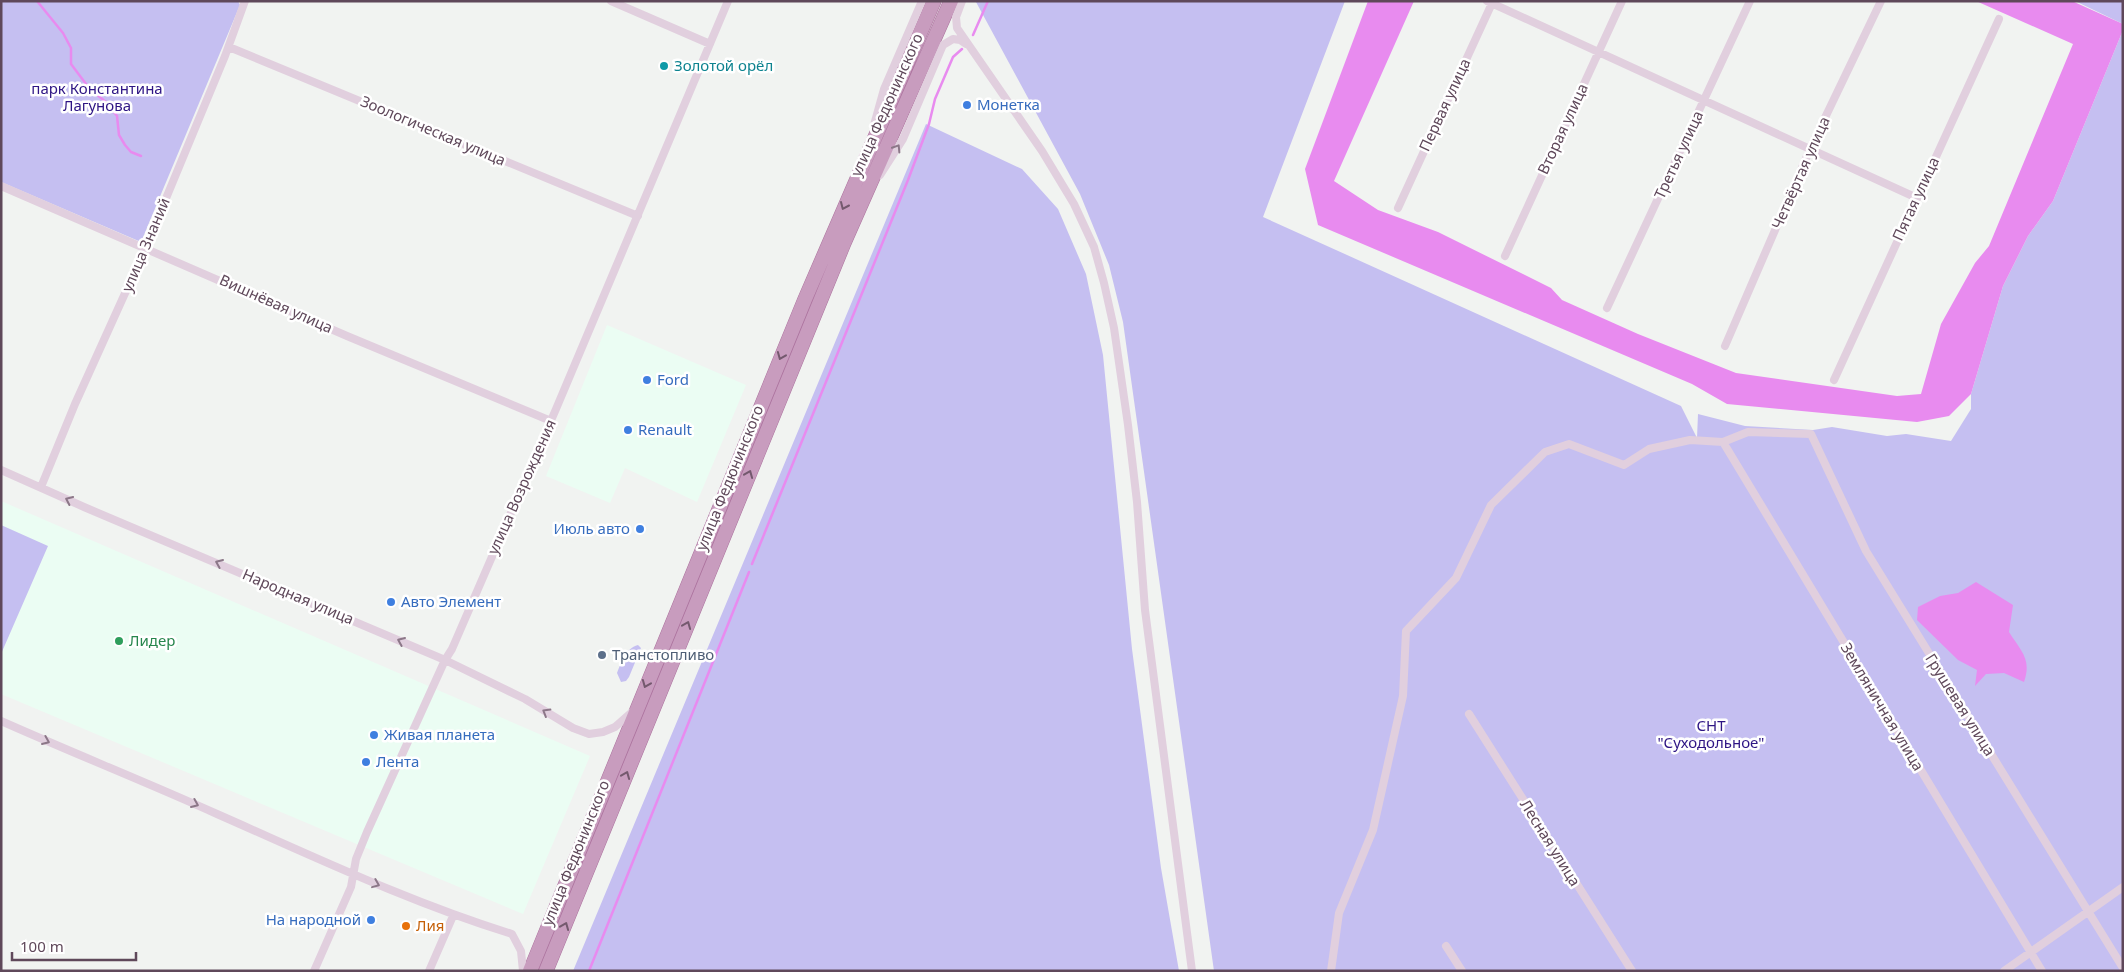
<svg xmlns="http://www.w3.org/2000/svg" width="2124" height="972" viewBox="0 0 2124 972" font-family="'Noto Sans',sans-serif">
<rect width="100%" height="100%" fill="#f1f3f1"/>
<path fill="#ebfdf3" d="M607,325L746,385L697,502L625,468L610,503L546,476Z
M1,501L590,756L523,914L1,694Z"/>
<path fill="#c5bff1" d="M1,1H238L240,5L141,242L1,182Z
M1345,1L1263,217L1681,406L1697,438L1698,414L1745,426L1813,430L1832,427L1887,436L1906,434L1951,441L1971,409V394L2003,286L2028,236L2053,201L2123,30V971H1214L1123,322L1109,265L1080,194L976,2Z
M2075,1H2123V24Z
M926,124L1022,169L1058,209L1086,274L1103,355L1132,649L1161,868L1179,971H573Z
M1,525L48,546L1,654Z
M638,645L641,648L629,677L626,681L621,682L617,673C622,661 625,649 638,645Z"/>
<path fill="#e88bef" d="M1368,1H1414L1334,181L1378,210L1438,232L1551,288L1562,300L1638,334L1736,373L1897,396L1921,394L1941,324L1975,263L1989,246L2073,44L1976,1H2072L2123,24V30L2053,201L2028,236L2003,286L1971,394L1949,416L1917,422L1727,404L1692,384L1318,225L1305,169Z
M1976,582L2013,605L2009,632C2021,651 2032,659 2024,682L2004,673L1986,674L1975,686L1977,670L1958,660L1917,620L1918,607L1940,596L1958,593Z"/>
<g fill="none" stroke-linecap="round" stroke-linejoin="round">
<path stroke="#e88bef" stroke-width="2.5" d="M37,1L63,33L71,48V64L89,88L107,103L117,116L119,135L125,145L131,152L141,156
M973,35L988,1
M752,564L908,180L929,124L935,99L953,57L962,49
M589,971L749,572"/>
<defs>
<path id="trunk" d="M530,971L805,299L934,1
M546,971L844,243L951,1"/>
</defs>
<use href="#trunk" stroke="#ac739e" stroke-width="15"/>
<path stroke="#e1cfde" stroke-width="8" d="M611,1L710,44
M962,1L956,17L957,28L1042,151L1074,204L1094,247L1104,283L1114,328L1128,425L1137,502L1145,610L1192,971
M1487,1L1917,198
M229,47L638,216
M874,125L884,89L922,1
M880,175L903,139L943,45L953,39L960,40L966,44
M1,186L347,336L551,421
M1398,208L1493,1
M1505,256L1622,1
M1607,308L1750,1
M1725,346L1810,149L1881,1
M1834,380L1999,19
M1723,442L2042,971
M1,470L84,507L445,660L525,699L573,728L589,734L603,732L615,727L632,712
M41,487L75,404L145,249L225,56L245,1
M1469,714L1632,971
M1,721C73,753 146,782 217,814C315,857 409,902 512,934L521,951L523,971
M1446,946L1462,971
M314,971L351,887L356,859L367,832L445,660L452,649L556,409L728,1
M429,971L453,916
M1331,971L1339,913L1373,830L1403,696L1406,631L1456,578L1491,505L1545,452L1569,444L1624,465L1649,449L1690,440L1723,442L1748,432L1811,434L1866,551L2123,968
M2004,971L2123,887"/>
<use href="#trunk" stroke="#c89cbe" stroke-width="14"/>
</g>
<defs><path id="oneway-chevron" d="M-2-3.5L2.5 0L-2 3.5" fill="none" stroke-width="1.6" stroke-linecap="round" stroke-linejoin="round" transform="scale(1.25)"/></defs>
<g stroke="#8c7788">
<use href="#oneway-chevron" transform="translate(897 148) rotate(-58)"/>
<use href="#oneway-chevron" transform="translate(69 500) rotate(-155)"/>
<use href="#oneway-chevron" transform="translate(219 563) rotate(-157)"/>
<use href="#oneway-chevron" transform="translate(401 641) rotate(-157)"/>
<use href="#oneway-chevron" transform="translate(546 712) rotate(-149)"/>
<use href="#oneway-chevron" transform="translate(46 741) rotate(23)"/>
<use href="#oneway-chevron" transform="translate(195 804) rotate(23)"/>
<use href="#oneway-chevron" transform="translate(376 884) rotate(22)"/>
</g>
<g stroke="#74596e">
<use href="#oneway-chevron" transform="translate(844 206) rotate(114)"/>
<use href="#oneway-chevron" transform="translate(781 356) rotate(112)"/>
<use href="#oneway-chevron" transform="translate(749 474) rotate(-68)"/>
<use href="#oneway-chevron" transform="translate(687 625) rotate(-68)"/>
<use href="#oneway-chevron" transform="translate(646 684) rotate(112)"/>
<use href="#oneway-chevron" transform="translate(626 775) rotate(-68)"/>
<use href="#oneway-chevron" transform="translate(565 926) rotate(-68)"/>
</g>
<circle fill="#0f9aa8" stroke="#fff" stroke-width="2" cx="664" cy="66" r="5"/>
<g fill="#3f7fe0" stroke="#fff" stroke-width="2">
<circle cx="967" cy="105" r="5"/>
<circle cx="647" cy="380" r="5"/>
<circle cx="628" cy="430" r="5"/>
<circle cx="640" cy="529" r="5"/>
<circle cx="391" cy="602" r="5"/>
<circle cx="374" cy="735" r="5"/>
<circle cx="366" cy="762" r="5"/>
<circle cx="371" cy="920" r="5"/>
</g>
<circle fill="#2e9e5b" stroke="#fff" stroke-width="2" cx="119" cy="641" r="5"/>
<circle fill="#5c6f8a" stroke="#fff" stroke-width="2" cx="602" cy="655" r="5"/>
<circle fill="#e8710a" stroke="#fff" stroke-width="2" cx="406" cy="926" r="5"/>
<g text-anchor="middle" stroke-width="5" stroke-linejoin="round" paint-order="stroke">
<g font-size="15" fill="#0d838f" stroke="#fff" text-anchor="start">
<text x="674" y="71">Золотой орёл</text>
</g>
<g font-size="15" fill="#2e1584" stroke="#fff">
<text x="97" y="94">парк Константина<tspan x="97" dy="17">Лагунова</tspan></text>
<text x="1711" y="731">СНТ<tspan x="1711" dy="17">"Суходольное"</tspan></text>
</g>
<g font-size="15" fill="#5f485a" stroke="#fff">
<text transform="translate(887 105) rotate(-66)" y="5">улица Федюнинского</text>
<text transform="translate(1445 105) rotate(-65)" y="5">Первая улица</text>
<text transform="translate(1563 129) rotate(-65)" y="5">Вторая улица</text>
<text transform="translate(433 131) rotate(23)" y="5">Зоологическая улица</text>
<text transform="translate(1679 155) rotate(-65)" y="5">Третья улица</text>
<text transform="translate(1801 173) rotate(-66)" y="5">Четвёртая улица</text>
<text transform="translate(1916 199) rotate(-65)" y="5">Пятая улица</text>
<text transform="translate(146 245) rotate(-67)" y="5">улица Знаний</text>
<text transform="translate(276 304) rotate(24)" y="5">Вишнёвая улица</text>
<text transform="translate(730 478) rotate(-68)" y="5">улица Федюнинского</text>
<text transform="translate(522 487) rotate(-66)" y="5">улица Возрождения</text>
<text transform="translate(298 597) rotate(23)" y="5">Народная улица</text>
<text transform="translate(1960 705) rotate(58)" y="5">Грушевая улица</text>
<text transform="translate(1882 707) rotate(59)" y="5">Земляничная улица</text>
<text transform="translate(1550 843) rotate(58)" y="5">Лесная улица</text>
<text transform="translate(576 853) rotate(-68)" y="5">улица Федюнинского</text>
</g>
<g font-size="15" fill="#366cbe" stroke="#fff" text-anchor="start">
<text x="977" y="110">Монетка</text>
<text x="657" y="385">Ford</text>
<text x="638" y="435">Renault</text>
<text x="630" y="534" text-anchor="end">Июль авто</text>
<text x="401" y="607">Авто Элемент</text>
<text x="384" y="740">Живая планета</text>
<text x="376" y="767">Лента</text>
<text x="361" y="925" text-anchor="end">На народной</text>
</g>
<g font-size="15" fill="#27864d" stroke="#fff" text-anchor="start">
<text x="129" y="646">Лидер</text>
</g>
<g font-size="15" fill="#4e5e75" stroke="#fff" text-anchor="start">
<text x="612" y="660">Транстопливо</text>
</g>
<g font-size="15" fill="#c56008" stroke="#fff" text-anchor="start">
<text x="416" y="931">Лия</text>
</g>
</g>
<rect width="2124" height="972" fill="none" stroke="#5f485a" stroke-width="5"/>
<path d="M12 952v8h124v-8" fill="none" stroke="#5f485a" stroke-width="2.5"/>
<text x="20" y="952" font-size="15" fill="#5f485a" stroke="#ffffff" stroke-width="4" paint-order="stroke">100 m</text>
</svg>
